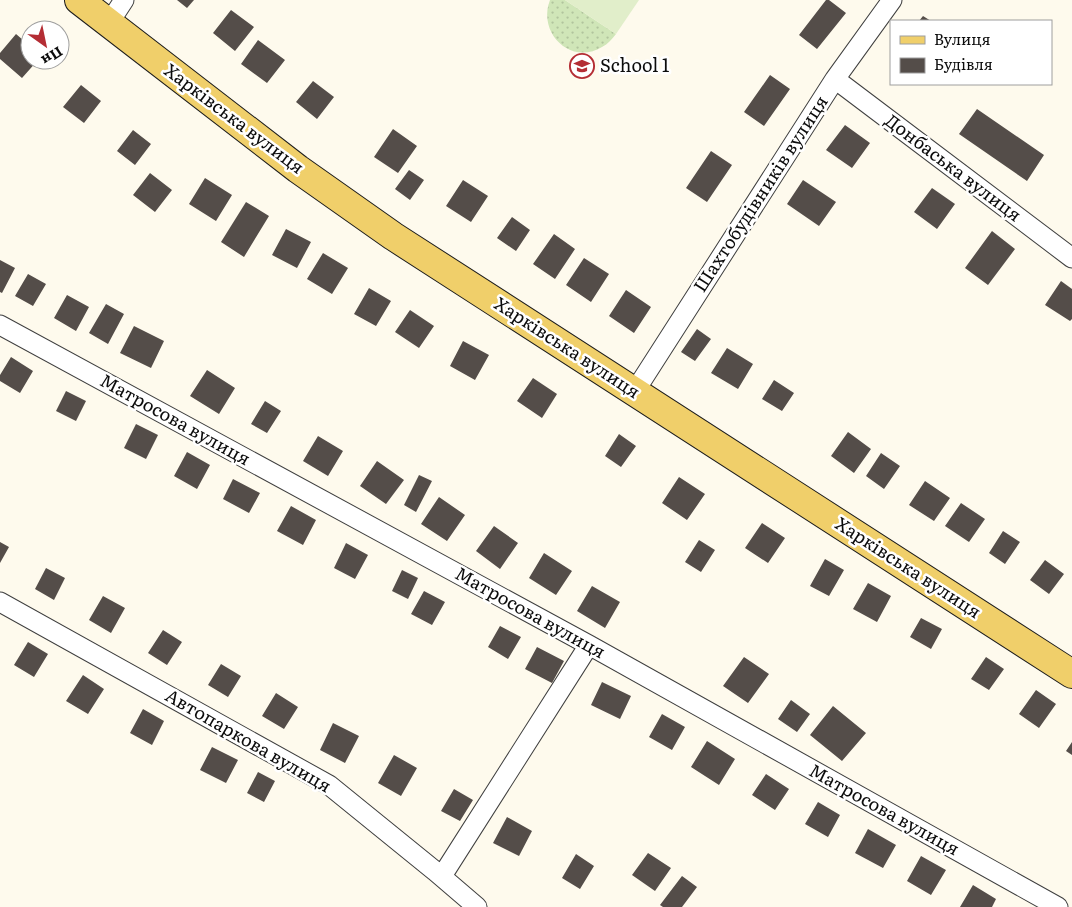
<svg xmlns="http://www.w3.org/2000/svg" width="1072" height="907" viewBox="0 0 1072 907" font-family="Literata,serif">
<defs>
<pattern id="grass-dots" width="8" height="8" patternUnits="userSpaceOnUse" patternTransform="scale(1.25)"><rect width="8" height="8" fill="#d0e6b8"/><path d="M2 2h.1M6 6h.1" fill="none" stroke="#b1c49d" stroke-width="1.8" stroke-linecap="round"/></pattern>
</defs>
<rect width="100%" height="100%" fill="#fefaed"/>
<path fill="url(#grass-dots)" d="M550,0H565L616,34C612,39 608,44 602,47C571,66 537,33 550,0Z"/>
<path fill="#e1eeca" d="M565,0H639L616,34Z"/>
<path fill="#544d49" d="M177,0H194L187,8Z
M826,0H829L846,13L817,49L799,35Z
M231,10L254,27L235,51L213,33Z
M923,16L931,21H919Z
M16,34L30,46V60H38L22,78L0,59V53Z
M258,40L285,60L267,83L241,64Z
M770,75L790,89L764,126L744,112Z
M313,81L334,97L317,119L296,102Z
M81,85L101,101L84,123L63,107Z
M977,109L1044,155L1027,181L959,134Z
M845,125L870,143L852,168L826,150Z
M393,129L417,146L398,173L374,157Z
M133,130L151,144L135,165L117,151Z
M711,151L732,165L707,202L686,188Z
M409,170L424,180L410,200L395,189Z
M150,173L172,190L155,212L133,195Z
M205,178L232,195L216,221L189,204Z
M463,180L488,196L471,222L446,206Z
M803,180L836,202L819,226L787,204Z
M932,188L955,204L937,229L914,212Z
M246,202L269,216L244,257L221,242Z
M512,217L530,230L516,251L497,238Z
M286,229L311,242L297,268L272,255Z
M992,231L1015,249L988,285L965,268Z
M554,234L575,249L555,279L533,264Z
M323,253L348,268L332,294L307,279Z
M584,258L609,274L591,302L566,285Z
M0,260L15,268L2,293L0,292Z
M28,274L46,284L33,306L15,296Z
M1061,281L1072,289V319L1070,321L1045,305Z
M369,288L391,301L376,326L354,314Z
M626,290L651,307L634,333L609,316Z
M67,295L89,307L76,331L54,318Z
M106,304L124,314L108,344L89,333Z
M410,310L434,326L419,348L395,332Z
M134,326L164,341L151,368L120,353Z
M697,329L711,339L695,361L681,352Z
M463,341L489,355L475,380L450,366Z
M727,348L753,364L738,389L711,373Z
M11,357L33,371L20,393L0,381V375Z
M207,370L235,388L219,414L190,396Z
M533,378L557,394L542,418L517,401Z
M774,380L794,393L782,411L762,399Z
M66,391L86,401L76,421L56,411Z
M265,401L281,411L267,433L251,424Z
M136,424L158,435L146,459L124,448Z
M848,432L871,449L854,473L831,456Z
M619,434L636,446L621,467L605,456Z
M318,436L343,451L328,476L303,461Z
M187,452L210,465L197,489L174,476Z
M881,453L900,466L884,489L866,476Z
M377,461L404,480L386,504L360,486Z
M419,475L432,481L416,512L404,505Z
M679,477L705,494L687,520L662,503Z
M233,479L260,493L249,513L223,499Z
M925,481L950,498L934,521L909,505Z
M439,497L465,515L447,541L421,524Z
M961,503L985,519L969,542L945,526Z
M291,506L316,520L303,545L277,531Z
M762,523L785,538L768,563L745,548Z
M494,526L518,543L500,569L476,551Z
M1003,531L1020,542L1005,564L989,553Z
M699,540L715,550L701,572L685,562Z
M0,542L9,547L0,563Z
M346,543L368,555L355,579L334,568Z
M544,553L572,571L556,595L529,578Z
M825,559L844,570L829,596L810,586Z
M1045,560L1064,574L1049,594L1030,580Z
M46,568L65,578L54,600L35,589Z
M402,570L418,578L408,599L392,591Z
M868,583L891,596L877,622L853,609Z
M592,586L620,602L605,628L577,611Z
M424,591L445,602L432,625L411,614Z
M103,596L125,608L111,633L89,620Z
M921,618L942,629L931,649L910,637Z
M500,626L521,637L508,659L488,647Z
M163,630L182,642L167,665L148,653Z
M28,642L48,654L34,677L14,665Z
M537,647L564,661L552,683L525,669Z
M744,657L769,674L748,703L723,686Z
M986,657L1004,669L989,690L971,679Z
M221,664L241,676L228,697L208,685Z
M83,675L104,689L88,714L66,701Z
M602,682L631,696L620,719L591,705Z
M1036,690L1056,704L1039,728L1019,714Z
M276,693L298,707L284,729L262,716Z
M791,700L810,714L797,732L778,719Z
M833,706L866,733L842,761L810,735Z
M143,709L164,721L152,745L130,733Z
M662,714L685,727L672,750L649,737Z
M333,723L359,736L345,763L320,750Z
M707,741L735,759L719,785L691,767Z
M1072,742V755L1066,751Z
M212,747L238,760L226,783L200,770Z
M394,755L417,768L401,796L378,783Z
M258,772L275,781L264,802L247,793Z
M766,774L789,789L775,810L752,795Z
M454,789L473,800L460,821L441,811Z
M818,802L840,815L828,837L805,824Z
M507,817L532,831L519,856L493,843Z
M868,829L896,845L883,868L855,853Z
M648,853L671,868L655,891L632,875Z
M576,854L594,866L580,889L562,878Z
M921,856L946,870L931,895L907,881Z
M682,876L697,887L682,907H663L660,905Z
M973,885L996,899L992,907H960Z"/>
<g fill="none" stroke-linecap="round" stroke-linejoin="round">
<defs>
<path id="minor" d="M109,23L124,0
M835,79L1072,258
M0,325L589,645L1058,907
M635,391L835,79L892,0
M0,602L329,785L435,871L477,907
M442,876L589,645"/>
<path id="primary" d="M79,0L298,169L393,236L1072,674"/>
</defs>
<use href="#minor" stroke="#3f3f3f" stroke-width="21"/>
<use href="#primary" stroke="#1d1d1d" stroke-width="30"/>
<use href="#minor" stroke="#fff" stroke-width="19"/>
<use href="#primary" stroke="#f0cf6a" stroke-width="28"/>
</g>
<defs>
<symbol id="school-ring" viewBox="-11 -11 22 22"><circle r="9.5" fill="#fff" stroke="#b42d34" stroke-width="1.5"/><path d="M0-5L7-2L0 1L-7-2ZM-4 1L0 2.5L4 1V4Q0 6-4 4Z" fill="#b42d34"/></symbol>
</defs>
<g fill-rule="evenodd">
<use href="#school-ring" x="568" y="52" width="28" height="28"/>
</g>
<g text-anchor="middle" stroke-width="5" stroke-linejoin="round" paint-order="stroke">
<g font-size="18" fill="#0c0c0c" stroke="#fff" text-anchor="start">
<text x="600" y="72">School 1</text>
</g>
<g font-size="18" fill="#0c0c0c" stroke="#fff">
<text transform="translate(234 119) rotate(37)" y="6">Харківська вулиця</text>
<text transform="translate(953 168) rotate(37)" y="6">Донбаська вулиця</text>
<text transform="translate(761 194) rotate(-57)" y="6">Шахтобудівників вулиця</text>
<text transform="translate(567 348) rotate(33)" y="6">Харківська вулиця</text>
<text transform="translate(175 420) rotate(29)" y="6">Матросова вулиця</text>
<text transform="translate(908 568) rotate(33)" y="6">Харківська вулиця</text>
<text transform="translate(530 613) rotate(29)" y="6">Матросова вулиця</text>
<text transform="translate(248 741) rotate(30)" y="6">Автопаркова вулиця</text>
<text transform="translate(884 810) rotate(29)" y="6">Матросова вулиця</text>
</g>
</g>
<rect x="890" y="20" width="162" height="65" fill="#ffffff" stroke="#9e9e9e"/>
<rect x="900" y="36" width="25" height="8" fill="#f0cf6a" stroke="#9e9e9e"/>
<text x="934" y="45" font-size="15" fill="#0c0c0c">Вулиця</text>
<rect x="900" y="58" width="25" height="15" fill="#544d49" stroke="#9e9e9e"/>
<text x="934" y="70" font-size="15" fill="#0c0c0c">Будівля</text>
<g transform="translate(45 45) rotate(147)"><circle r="24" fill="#ffffff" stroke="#9e9e9e"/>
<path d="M0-4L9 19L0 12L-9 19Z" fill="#b42d34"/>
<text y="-8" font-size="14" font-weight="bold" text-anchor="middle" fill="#0c0c0c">Пн</text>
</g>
</svg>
